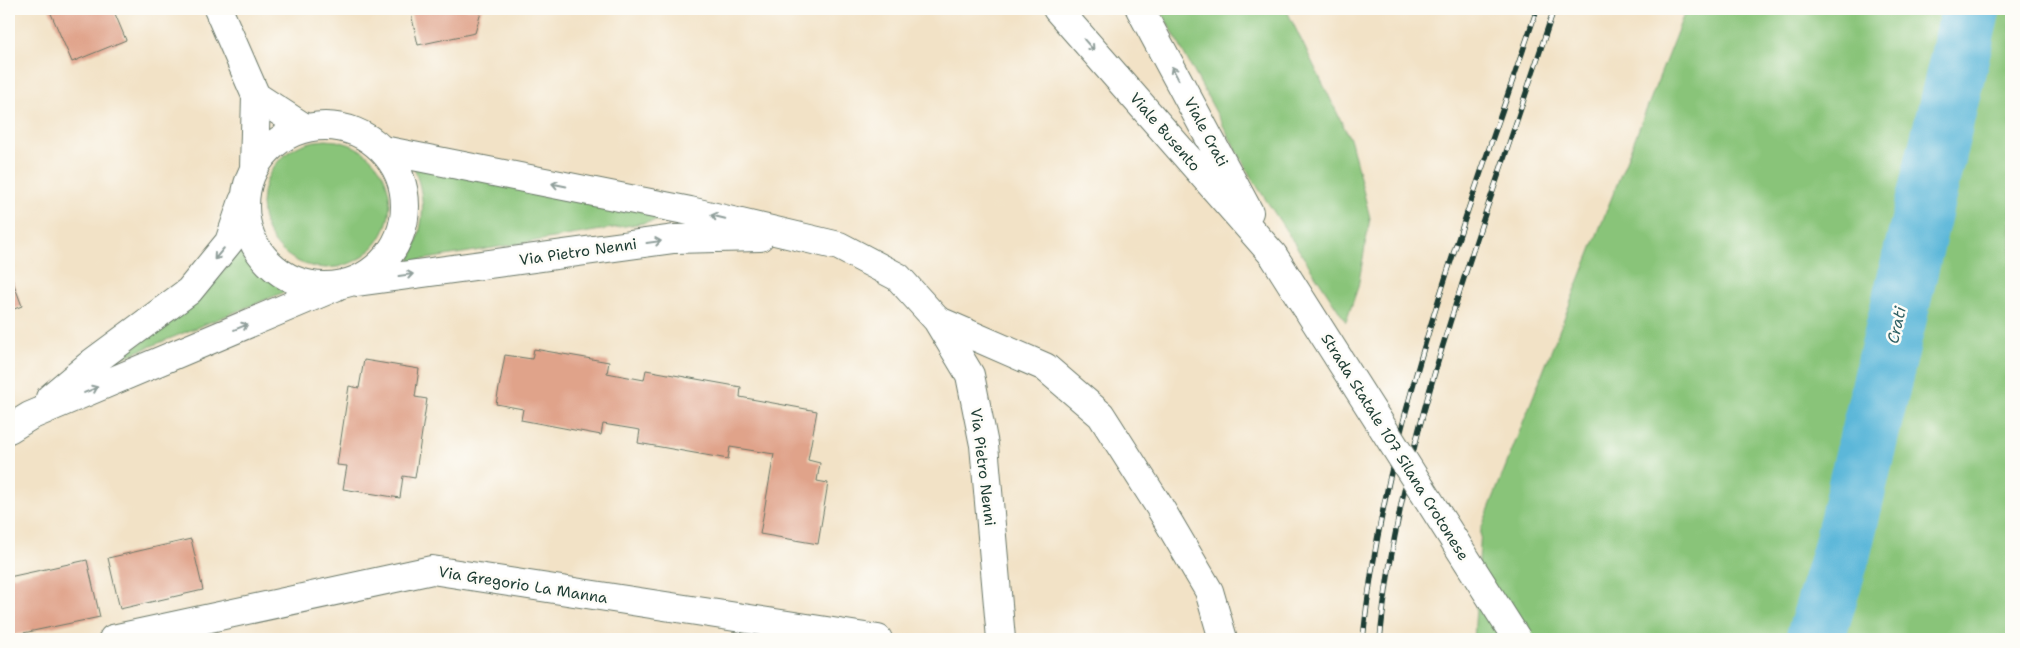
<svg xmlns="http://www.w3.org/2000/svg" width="2020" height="648" viewBox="0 0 2020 648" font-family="'Shantell Sans',sans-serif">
<rect width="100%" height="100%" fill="#fdfcf7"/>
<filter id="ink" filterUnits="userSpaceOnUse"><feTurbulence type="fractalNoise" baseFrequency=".02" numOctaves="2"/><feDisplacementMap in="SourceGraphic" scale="10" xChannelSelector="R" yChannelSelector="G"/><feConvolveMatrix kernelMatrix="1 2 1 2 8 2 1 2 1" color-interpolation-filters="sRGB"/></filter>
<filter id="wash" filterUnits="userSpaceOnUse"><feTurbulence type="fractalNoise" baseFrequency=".0096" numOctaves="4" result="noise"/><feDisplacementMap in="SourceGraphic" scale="20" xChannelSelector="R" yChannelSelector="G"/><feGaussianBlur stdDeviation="1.12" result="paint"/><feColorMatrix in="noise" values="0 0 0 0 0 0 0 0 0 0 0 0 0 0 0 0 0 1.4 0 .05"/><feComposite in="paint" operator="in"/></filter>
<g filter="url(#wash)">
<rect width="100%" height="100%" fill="#f2e2c6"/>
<path fill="#89c479" stroke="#548056" d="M1160,9H1286L1351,141L1370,218L1358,287L1346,322L1251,177Z
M1686,9H2011V639H1474L1481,529Z
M262 204a64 64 0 1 1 128 0a64 64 0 1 1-128 0Z
M411,161L673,218L409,262C425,224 428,200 411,161Z
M242,248L267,278L287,291L117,360L201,298Z"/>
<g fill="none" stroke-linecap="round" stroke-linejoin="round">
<path stroke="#5cb7d9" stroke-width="59" d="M1815,639L1841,554L1971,9"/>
</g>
<g id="blocks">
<path fill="#e0a38a" d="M49,9H113L126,40L72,62Z
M410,9H482L475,33L418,45Z
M9,271L22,306L9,311Z
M534,349L609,362L607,373L644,380L646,370L741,387L740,397L817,411L808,460L820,463L817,481L828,483L818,544L760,534L774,454L730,447L728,459L638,443L640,430L603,424L601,435L521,420L523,409L496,404L505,355L532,359Z
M364,360L419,369L415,397L427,399L415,478L403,476L400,498L343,489L347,466L337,465L349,386L359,388Z
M191,539L203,590L120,609L108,558Z
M87,560L100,617L9,636V577Z
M244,635L245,639H226V638Z"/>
</g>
</g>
<g filter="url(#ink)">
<use href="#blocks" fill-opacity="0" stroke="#697767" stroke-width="1"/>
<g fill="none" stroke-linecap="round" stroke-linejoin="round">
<defs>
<path id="minor" d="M218,9L256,96L254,168
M256,96L305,128
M245 206a80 80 0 1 1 160 0a80 80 0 1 1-160 0Z
M383,150L690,211L839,246L898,277L937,320L970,375L984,445L1001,639
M357,282L674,239L760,237
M937,320L1045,367L1101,415L1159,506L1209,591L1223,639
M50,398L93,362L189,291L229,242L243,201
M9,429L30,416L335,287
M113,639L432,570L878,639"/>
<path id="major" d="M1057,9L1273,255
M1140,9L1249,212"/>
</defs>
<use href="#minor" stroke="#697767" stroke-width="30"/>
<use href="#major" stroke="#697767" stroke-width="30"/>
<use href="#minor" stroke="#fff" stroke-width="28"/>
<use href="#major" stroke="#fff" stroke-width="28"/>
<defs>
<path id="rail" d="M1363,639C1385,421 1468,215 1537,9
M1380,639C1394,494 1438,355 1484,217C1508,148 1531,78 1554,9"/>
</defs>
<use href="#rail" stroke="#1f3d34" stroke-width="5.5"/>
<use href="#rail" stroke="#fdfcf7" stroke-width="4" stroke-dasharray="11" stroke-linecap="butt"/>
<defs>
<path id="major-bridge" d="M1273,255L1517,639"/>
</defs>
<use href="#major-bridge" stroke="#697767" stroke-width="30" stroke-linecap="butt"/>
<use href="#major-bridge" stroke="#fff" stroke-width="28"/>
</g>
<defs><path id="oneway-shaft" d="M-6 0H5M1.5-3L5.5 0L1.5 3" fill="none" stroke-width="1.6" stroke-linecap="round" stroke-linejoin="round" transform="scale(1.25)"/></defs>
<g stroke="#8f9e9a">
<use href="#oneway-shaft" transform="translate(1089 45) rotate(49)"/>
<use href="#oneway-shaft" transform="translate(1175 73) rotate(-118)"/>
<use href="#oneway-shaft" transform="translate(559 185) rotate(-169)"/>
<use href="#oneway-shaft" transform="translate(718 217) rotate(-167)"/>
<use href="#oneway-shaft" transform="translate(654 242) rotate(-8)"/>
<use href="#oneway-shaft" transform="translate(219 254) rotate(130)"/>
<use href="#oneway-shaft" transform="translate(406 275) rotate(-8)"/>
<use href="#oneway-shaft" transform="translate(241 327) rotate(-23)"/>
<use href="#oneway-shaft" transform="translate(91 390) rotate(-23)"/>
</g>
</g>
<g text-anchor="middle" stroke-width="5" stroke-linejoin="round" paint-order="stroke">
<g font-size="15" fill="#1f3d34" stroke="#fdfcf7">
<text transform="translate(1165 132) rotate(49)" y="5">Viale Busento</text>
<text transform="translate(1206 132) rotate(62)" y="5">Viale Crati</text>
<text transform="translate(578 252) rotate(-8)" y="5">Via Pietro Nenni</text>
<text transform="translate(1395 447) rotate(58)" y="5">Strada Statale 107 Silana Crotonese</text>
<text transform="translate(983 467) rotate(83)" y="5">Via Pietro Nenni</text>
<text transform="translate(523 585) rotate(9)" y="5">Via Gregorio La Manna</text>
</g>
<g font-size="16" font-style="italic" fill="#316266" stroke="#fdfcf7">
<text transform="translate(1896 325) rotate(-77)" y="6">Crati</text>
</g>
</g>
<rect width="2020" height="648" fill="none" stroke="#fdfcf7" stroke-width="30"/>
</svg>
